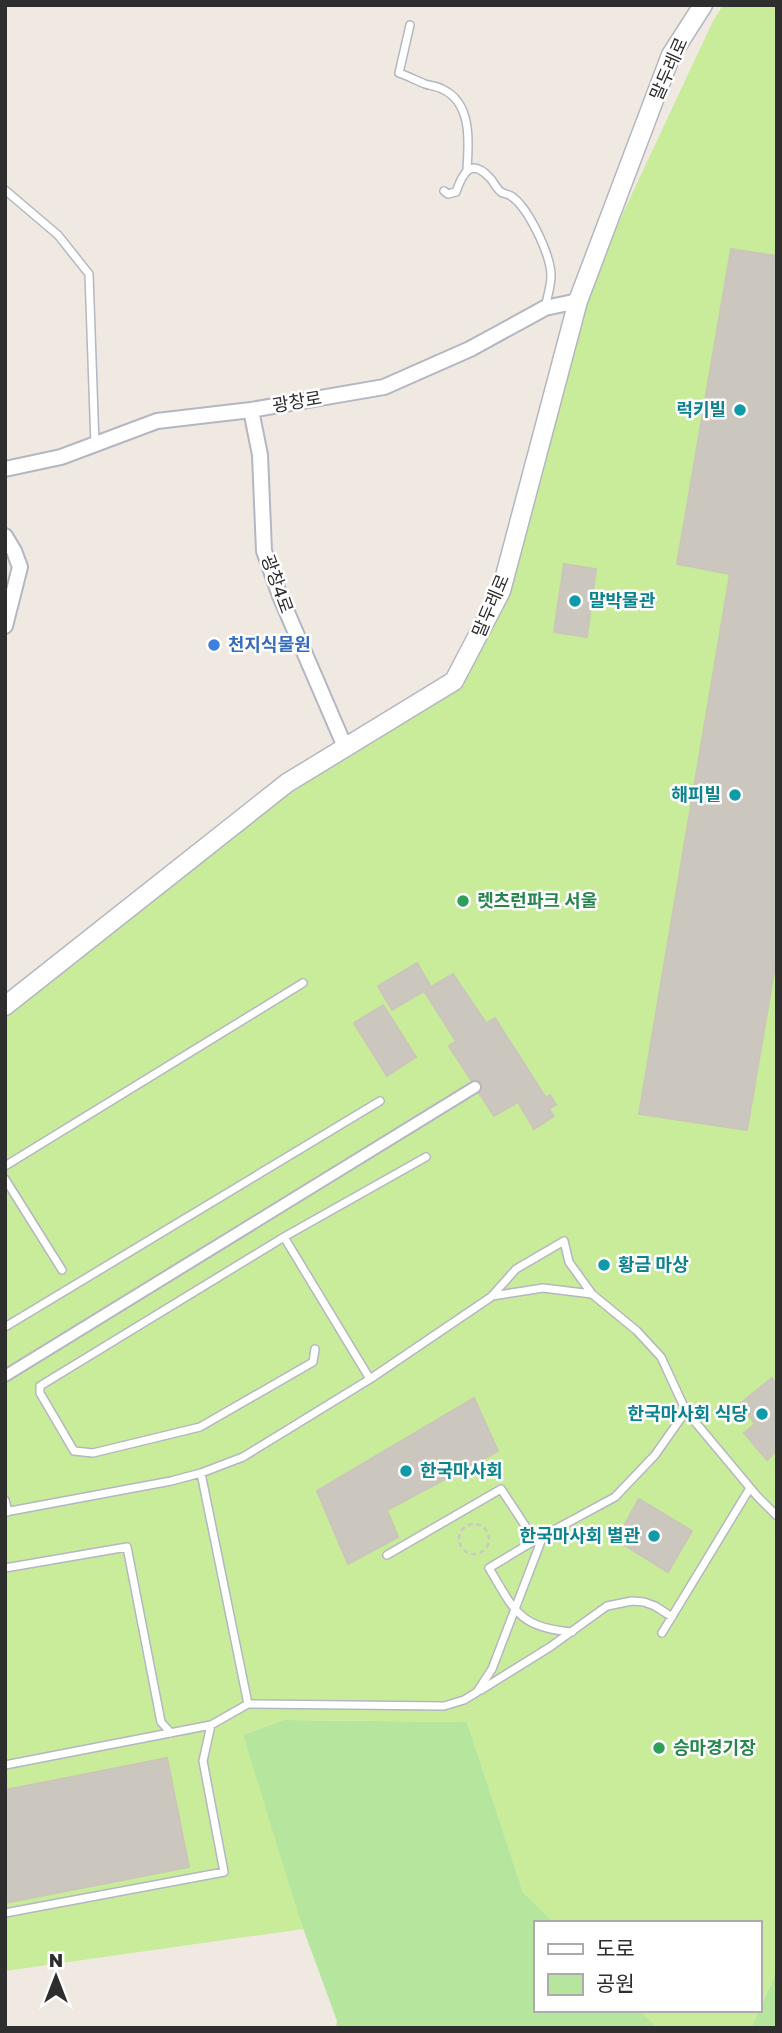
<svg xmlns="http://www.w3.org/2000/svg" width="782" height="2033" viewBox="0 0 782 2033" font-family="'Golos Text','Noto Sans KR',sans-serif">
<rect width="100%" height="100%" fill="#efe9e1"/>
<path fill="#b6e59e" d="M283,1720L467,1722L523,1892L554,1923H535V2010H640L657,2028H336L337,2021L289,1890L243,1735Z
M777,1971V2028H751Z"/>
<path fill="#c9ec9a" d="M723,5H777V1971L759,2010V1923H554L523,1892L467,1722L283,1720L243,1735L303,1929L5,1971V1012L292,790L455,691L481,646L575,333L609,243L713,21Z
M640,2010H759L751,2028H657Z"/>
<path fill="#cbc7bf" stroke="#cbc5ba" stroke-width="2" d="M731,249L777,256V954L747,1130L639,1114L730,574L677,564Z
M564,564L596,569L587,637L554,632Z
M417,963L431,987L392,1010L378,986Z
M453,974L486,1023L495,1018L546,1098L550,1095L556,1105L549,1109L554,1116L534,1129L518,1102L494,1116L479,1093L482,1090V1083L478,1080H471L449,1046L456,1041L424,991Z
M383,1005L416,1057L387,1076L354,1023Z
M772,1378L777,1386V1450L767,1460L744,1433L755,1424L740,1404Z
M474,1398L498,1451L387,1510L398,1537L348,1564L317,1491Z
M639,1499L692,1531L668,1572L616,1540Z
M167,1758L189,1867L5,1903V1790Z"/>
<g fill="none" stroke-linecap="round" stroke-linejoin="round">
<defs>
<path id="service" d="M410,25L399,73C408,76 417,81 425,84C431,86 437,86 442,89C472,102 469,142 467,169
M5,190L58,235L89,274L95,445
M444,191L448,194L456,192C463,172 471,157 491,179C494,183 497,189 501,192C504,194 508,194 511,196C528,207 551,255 551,276C551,286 547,298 545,308
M5,1166L303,983
M5,1179L62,1270
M284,1237L370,1379
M492,1296L543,1288L592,1294
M5,1327L380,1101
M315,1349L313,1362L200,1427L93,1453L74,1451L40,1393V1386L284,1237L426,1157
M201,1473L248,1704
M5,1500L8,1512
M5,1512L171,1481L201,1473L243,1457L370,1379L491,1297L516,1269L564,1241L569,1262L592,1294L637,1331L661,1357L686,1411L757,1496L777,1516
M542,1536L489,1568C514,1610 519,1628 572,1632
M387,1555L501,1489L530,1533L543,1536
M5,1568L127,1547L161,1722L171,1733
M662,1633L750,1488
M481,1690L550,1647L607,1606L632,1601L644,1602L655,1606L672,1617
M5,1765L211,1725L248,1704L444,1706L464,1700L477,1692L492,1669L543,1536L615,1497L655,1455L686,1411
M5,1913L224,1872L203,1761L211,1725"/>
<path id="pedestrian" d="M5,1376L475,1087"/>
<path id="minor" d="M251,410L260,455L264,551L280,596L345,747
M5,469L61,457L157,421L251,410L384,387L470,349L545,308L578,301
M5,536L14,551L20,567L5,626"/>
<path id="tertiary" d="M5,1006L287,783L454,681L501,591L578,301L671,55L703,5"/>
</defs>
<use href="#service" stroke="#b4b7c1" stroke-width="10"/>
<use href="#pedestrian" stroke="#b4b7c1" stroke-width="14"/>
<use href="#minor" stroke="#b4b7c1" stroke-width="18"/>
<use href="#tertiary" stroke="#b4b7c1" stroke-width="21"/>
<path stroke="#c9c9c9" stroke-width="2.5" stroke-dasharray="5 3.5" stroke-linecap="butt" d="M459 1539a15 15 0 1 1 30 0a15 15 0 1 1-30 0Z"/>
<use href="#service" stroke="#fff" stroke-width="7"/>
<use href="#pedestrian" stroke="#fff" stroke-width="10"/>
<use href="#minor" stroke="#fff" stroke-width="14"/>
<use href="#tertiary" stroke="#fff" stroke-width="18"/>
</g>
<g fill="#0f9aa8" stroke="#fff" stroke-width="2.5">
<circle cx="740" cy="410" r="7"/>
<circle cx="575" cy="601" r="7"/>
<circle cx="735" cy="795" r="7"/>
<circle cx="604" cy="1265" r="7"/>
<circle cx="762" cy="1414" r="7"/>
<circle cx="406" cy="1471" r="7"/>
<circle cx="654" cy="1536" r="7"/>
</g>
<circle fill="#3f7fe0" stroke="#fff" stroke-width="2.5" cx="214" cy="645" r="7"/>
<g fill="#2e9e5b" stroke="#fff" stroke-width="2.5">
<circle cx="463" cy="901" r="7"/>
<circle cx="659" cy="1748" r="7"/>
</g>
<g text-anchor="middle" stroke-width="5" stroke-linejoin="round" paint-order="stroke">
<g font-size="18" fill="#2e2e2e" stroke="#fff">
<text transform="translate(669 69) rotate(-66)" y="6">말두레로</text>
<text transform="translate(297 402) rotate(-10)" y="6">광창로</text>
<text transform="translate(277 584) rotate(70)" y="6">광창4로</text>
<text transform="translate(491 606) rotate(-67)" y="6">말두레로</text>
</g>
<g font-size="18" font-weight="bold" fill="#0d838f" stroke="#fff" text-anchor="end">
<text x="726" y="416">럭키빌</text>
<text x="589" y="607" text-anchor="start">말박물관</text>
<text x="721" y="801">해피빌</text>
<text x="618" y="1271" text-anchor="start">황금 마상</text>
<text x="748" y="1420">한국마사회 식당</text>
<text x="420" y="1477" text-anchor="start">한국마사회</text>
<text x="640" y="1542">한국마사회 별관</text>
</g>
<g font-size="18" font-weight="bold" fill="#366cbe" stroke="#fff" text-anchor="start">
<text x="228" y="651">천지식물원</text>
</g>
<g font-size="18" font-weight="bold" fill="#27864d" stroke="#fff" text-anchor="start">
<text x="477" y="907">렛츠런파크 서울</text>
<text x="673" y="1754">승마경기장</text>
</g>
</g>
<rect width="782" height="2033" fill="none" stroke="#2e2e2e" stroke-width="14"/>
<rect x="534" y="1921" width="228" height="91" fill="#ffffff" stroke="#ababab" stroke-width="2"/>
<rect x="548" y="1944" width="35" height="10" fill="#ffffff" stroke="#ababab" stroke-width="2"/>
<text x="596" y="1956" font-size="21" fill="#2e2e2e">도로</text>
<rect x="548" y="1974" width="35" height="21" fill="#b6e59e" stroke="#ababab" stroke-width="2"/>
<text x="596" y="1991" font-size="21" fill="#2e2e2e">공원</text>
<g transform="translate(56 1977)" stroke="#ffffff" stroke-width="5" paint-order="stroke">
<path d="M0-5L12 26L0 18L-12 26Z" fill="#2e2e2e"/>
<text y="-10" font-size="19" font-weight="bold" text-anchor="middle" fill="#2e2e2e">N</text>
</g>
</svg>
